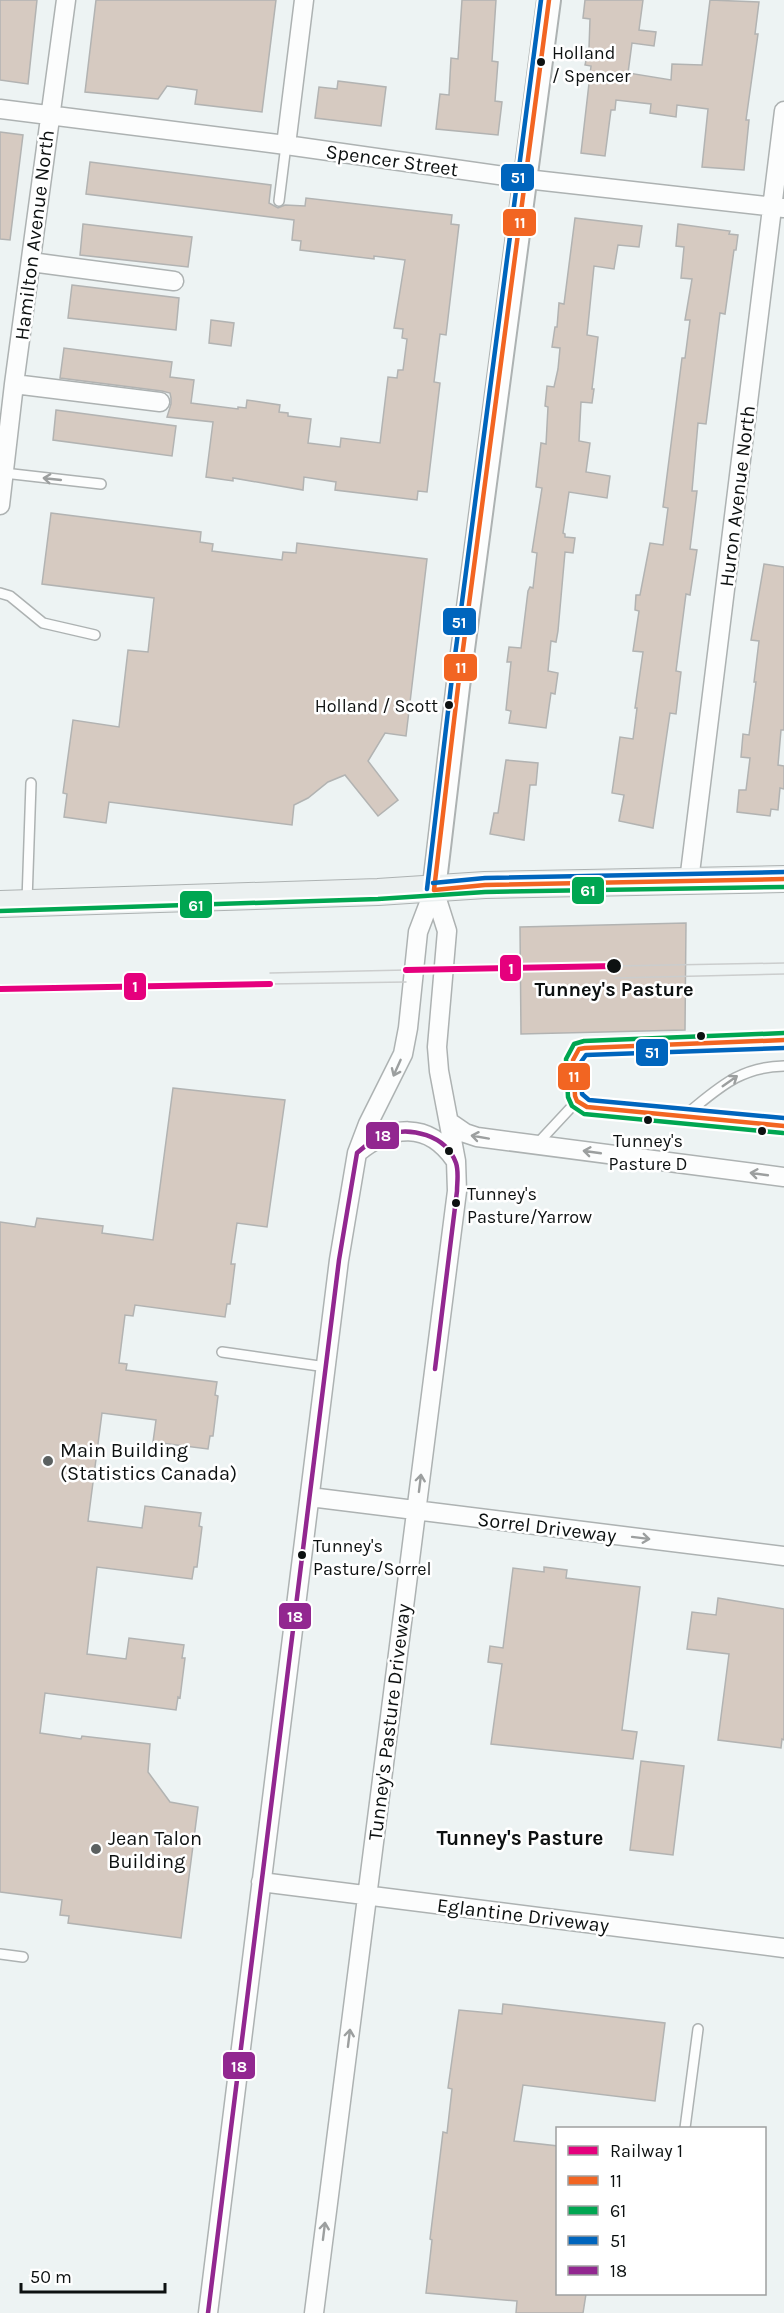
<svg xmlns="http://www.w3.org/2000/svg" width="784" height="2313" viewBox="0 0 784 2313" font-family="Karla,sans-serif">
<rect width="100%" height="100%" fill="#edf3f3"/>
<path fill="#d6cac1" stroke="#b2b3b2" stroke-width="1.5" d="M0,0H37L28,84L0,80Z
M96,0H276L262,112L195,104L197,90L167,86L158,99L85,92Z
M462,0H496L492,61L498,62L495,101L502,102L498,135L436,129L440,94L449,95L451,58L458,59Z
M585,0H643L639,30L656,32L654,46L632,43L628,73L671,80L672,64L702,65L710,0L759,2L755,34H758L746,120H749L744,170L702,167L708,109L677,105L676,117L650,113L651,104L616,100L615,110H611L605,156L581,153L591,66L585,65L589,48L590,19L583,18Z
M338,81L386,87L381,126L315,118L319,87L337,89Z
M0,132L23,135L10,240L0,239Z
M90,162L271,185L269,203L278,208L285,205L305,206L306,198L452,215L451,224L459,225L446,335L440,334L434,382L440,383L427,492L418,491L417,500L335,490L336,482L304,477L303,490L233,478V481L206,477L213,422L167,417L171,404V398L170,393L162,391L60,378L64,348L172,362L170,377L194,380L191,403L238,409V407L246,408L247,400L280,405L279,412L288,413V416L311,419L308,443L340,447L341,438L380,443L388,377L397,378L398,370H403L407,339L402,338L403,329L394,328L405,260L374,256V259L300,250L301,241L292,240L294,220L86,194Z
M575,218L642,226L639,247L618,245L614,269L594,266L587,335L598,337L592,389H594L592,403L581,402L579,441L590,443L586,472L610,476L607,498L569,492L563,533L565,534V537L575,538L573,553L565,552L558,631L556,642L551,641L548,671L558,673L555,694L551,693L546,728L509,723L511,711L506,710L511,662H507L509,647L521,648L528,591L530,587L533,588L537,553L532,552L542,488L536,487L541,443L546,444L548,407L545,406L547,386L554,387L558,369L560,348L552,347L555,327H557L559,303L564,304Z
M83,224L192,237L188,267L80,255Z
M678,224L730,231L729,234L738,235L736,250H734L725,314L720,313L706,424L698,423L692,491H697L690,549L697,550L690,595L686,594L676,671L681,672L676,714L670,713L653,828L619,821L624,795L612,793L620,737L633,739L637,708H635L643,652L633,651L639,611L635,610L636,595H640L650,543L663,545L668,508L663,507L682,358H685L690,320H685L692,279L681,278L684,247L676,246Z
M72,285L179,298L176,330L68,318Z
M211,320L234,323L231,346L209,343Z
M56,410L176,426L172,456L53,440Z
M51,513L201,532L200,542L213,544L212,551L282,560L283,552L296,553L297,543L427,559L406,736L385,733L368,761L398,800L378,816L345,775L328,782L308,798L294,805L292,825L109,802L106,823L64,817L67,794L63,793L73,720L119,727L128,650L148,652L154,598L42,584Z
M764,564L784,567V730H781L778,765L784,766V789L780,788L778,810L771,809L770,816L737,812L739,790H746L750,758L741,757L743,734L749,735L756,682H754L759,641L751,640Z
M506,760L538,763L536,785H530L524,840L490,834L494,813H498Z
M686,923L685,1030L521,1034L520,927Z
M173,1088L285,1100L267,1227L237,1223L231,1264H235L230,1304H227L225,1317L135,1305L133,1316L125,1315L119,1363L127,1364L126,1370L217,1382L215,1395L218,1396L213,1436H210L208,1449L153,1442L156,1420L102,1413L88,1521L142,1528L145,1506L201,1513L199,1526L202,1527L197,1567H194L192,1579L97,1567L87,1654L126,1659L129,1638L184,1645L182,1658H185L180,1698L178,1697L176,1710L45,1693L40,1733L81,1739L82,1736L150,1744L148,1772L170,1802L198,1807L181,1938L68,1923L69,1916L60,1915L62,1900L0,1892V1222L35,1227L37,1218L103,1226L102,1233L153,1240Z
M544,1567L567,1570L566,1578L640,1587L622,1730L637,1732L633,1759L491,1744L502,1664L488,1662L490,1646L503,1648L513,1568L544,1572Z
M718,1598L784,1609V1740L782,1739L781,1748L718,1740L729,1654L687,1649L692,1612L716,1615Z
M641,1761L684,1766L673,1855L630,1850Z
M503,2004L665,2023L655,2101L523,2085L514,2141L558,2146V2294H586L583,2313H516L517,2301L426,2293L432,2240L430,2239L443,2132L447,2133L452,2089L448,2088L459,2010L502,2014Z"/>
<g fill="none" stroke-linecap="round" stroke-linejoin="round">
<defs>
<path id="service" d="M279,201L286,145
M4,473L101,484
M0,593L10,596L43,623L95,635
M27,901L31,783
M784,1040L585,1048L579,1049L573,1060L575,1096L577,1101L587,1107L784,1126
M684,1116C718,1089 738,1067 784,1066
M537,1144L577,1101
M222,1352L326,1367
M0,1954L23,1957
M685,2128L698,2029"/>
<path id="minor" d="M0,109L286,145L526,179L784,208
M286,145L304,0
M31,262L174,281
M14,384L160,402
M0,505L14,384L66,0
M689,881L784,111
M449,1122L465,1133L477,1137L784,1177
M357,1153C391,1125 428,1121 455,1160
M310,1497L784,1556
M261,1882L784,1948
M208,2313L339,1260L357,1153L368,1124L403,1054L408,1028L418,932L434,890
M314,2313L457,1191L456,1161L439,1071L437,1047L447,931L434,890"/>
<path id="tertiary" d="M434,890L458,687L549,0"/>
<path id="secondary" d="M0,904L378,892L485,885L784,879"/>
</defs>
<use href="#service" stroke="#adb2b2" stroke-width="12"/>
<use href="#minor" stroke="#adb2b2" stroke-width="21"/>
<use href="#tertiary" stroke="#adb2b2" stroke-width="26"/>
<use href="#secondary" stroke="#adb2b2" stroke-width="28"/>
<use href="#service" stroke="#fcfdfd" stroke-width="9"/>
<use href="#minor" stroke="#fcfdfd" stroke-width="18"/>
<use href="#tertiary" stroke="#fcfdfd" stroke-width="22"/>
<use href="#secondary" stroke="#ebf0f0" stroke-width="26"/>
<path stroke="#cbcdcd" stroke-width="1.5" d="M615,966L784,963
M270,973L406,970
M615,978L784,974
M270,984L406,982"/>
<defs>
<path id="bus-1" d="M434,890L458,687L549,0
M434,890L485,885L784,879
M784,1040L585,1048L579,1049L573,1060L575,1096L577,1101L587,1107L784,1126"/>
<path id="bus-2" d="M0,911L378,899L485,892L784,887
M783,1133L584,1114L572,1106L568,1097L566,1059L574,1044L584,1041L784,1033"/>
<path id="bus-3" d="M433,883L485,878L784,872
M427,889L451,686L541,0
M784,1048L586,1055L581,1062L582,1094L589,1100L784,1118"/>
<path id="bus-4" d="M208,2313L339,1260L357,1153C365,1146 374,1138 384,1135C411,1126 446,1135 456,1163C459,1172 457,1182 457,1191L435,1369"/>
</defs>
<use href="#bus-1" stroke="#fff" stroke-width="9"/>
<use href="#bus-2" stroke="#fff" stroke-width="9"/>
<use href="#bus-3" stroke="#fff" stroke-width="9"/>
<use href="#bus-4" stroke="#fff" stroke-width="9"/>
<use href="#bus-1" stroke="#f26522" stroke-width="4.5"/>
<use href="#bus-2" stroke="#00a651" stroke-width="4.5"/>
<use href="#bus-3" stroke="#0065bd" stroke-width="4.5"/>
<use href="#bus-4" stroke="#922790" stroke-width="4.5"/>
<defs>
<path id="rail-1" d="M406,970L615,966
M0,989L270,984"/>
</defs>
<use href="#rail-1" stroke="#fff" stroke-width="10"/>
<use href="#rail-1" stroke="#e5007d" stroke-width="6"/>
</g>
<defs><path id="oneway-shaft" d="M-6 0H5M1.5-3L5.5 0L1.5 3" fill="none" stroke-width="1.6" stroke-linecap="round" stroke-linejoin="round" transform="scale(1.5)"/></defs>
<g stroke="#9c9f9f">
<use href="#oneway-shaft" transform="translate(52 479) rotate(-174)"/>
<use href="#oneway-shaft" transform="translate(397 1068) rotate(114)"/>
<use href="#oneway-shaft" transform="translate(730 1081) rotate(-35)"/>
<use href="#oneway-shaft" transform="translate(480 1137) rotate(-170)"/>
<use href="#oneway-shaft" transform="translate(592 1152) rotate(-172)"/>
<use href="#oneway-shaft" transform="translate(759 1174) rotate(-172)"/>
<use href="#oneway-shaft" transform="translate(420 1483) rotate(-83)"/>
<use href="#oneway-shaft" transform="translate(641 1538) rotate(7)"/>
<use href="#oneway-shaft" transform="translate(349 2038) rotate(-83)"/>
<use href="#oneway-shaft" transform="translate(324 2231) rotate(-83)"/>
</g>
<g fill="#0d1111" stroke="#fff" stroke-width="2">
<circle cx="541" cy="62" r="5"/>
<circle cx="449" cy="705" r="5"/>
<circle cx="614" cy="966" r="8"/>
<circle cx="701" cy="1036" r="5"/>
<circle cx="648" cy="1120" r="5"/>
<circle cx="762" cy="1131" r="5"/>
<circle cx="449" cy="1151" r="5"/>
<circle cx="456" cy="1203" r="5"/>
<circle cx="302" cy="1555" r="5"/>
</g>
<g fill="#5b6060" stroke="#fff" stroke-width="2">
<circle cx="48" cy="1461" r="6"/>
<circle cx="96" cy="1849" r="6"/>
</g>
<g text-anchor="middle" stroke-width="5" stroke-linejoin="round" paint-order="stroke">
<g font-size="18" fill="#0d1111" stroke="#fff" text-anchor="start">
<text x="552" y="59">Holland<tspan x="552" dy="23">/ Spencer</tspan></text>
<text x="438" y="712" text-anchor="end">Holland / Scott</text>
<text x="648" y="1147" text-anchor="middle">Tunney's<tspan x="648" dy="23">Pasture D</tspan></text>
<text x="467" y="1200">Tunney's<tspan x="467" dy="23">Pasture/Yarrow</tspan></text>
<text x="313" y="1552">Tunney's<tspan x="313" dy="23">Pasture/Sorrel</tspan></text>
</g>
<g font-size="20" fill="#0d1111" stroke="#fff">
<text transform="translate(392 160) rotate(8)" y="7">Spencer Street</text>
<text transform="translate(34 235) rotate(-83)" y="7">Hamilton Avenue North</text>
<text transform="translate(737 496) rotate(-83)" y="7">Huron Avenue North</text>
<text transform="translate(547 1527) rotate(7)" y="7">Sorrel Driveway</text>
<text transform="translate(389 1722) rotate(-83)" y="7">Tunney's Pasture Driveway</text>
<text transform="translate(523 1915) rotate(7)" y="7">Eglantine Driveway</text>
</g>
<g font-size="20" font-weight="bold" fill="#0d1111" stroke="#fff">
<text x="614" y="996">Tunney's Pasture</text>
</g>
<g font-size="20" fill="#0d1111" stroke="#fff" text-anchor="start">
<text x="60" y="1457">Main Building<tspan x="60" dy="23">(Statistics Canada)</tspan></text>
<text x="108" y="1845">Jean Talon<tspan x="108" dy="23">Building</tspan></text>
</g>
<g font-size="21" font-weight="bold" fill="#0d1111" stroke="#fff">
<text x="520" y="1845">Tunney's Pasture</text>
</g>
</g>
<g stroke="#fff" stroke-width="2">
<rect x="500" y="163" width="35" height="29" rx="6" fill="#0065bd"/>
<rect x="502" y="208" width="35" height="29" rx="6" fill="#f26522"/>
<rect x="442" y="607" width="35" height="29" rx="6" fill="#0065bd"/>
<rect x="443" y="653" width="35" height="29" rx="6" fill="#f26522"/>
<rect x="571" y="876" width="34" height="29" rx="6" fill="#00a651"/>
<rect x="179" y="890" width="34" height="29" rx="6" fill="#00a651"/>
<rect x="499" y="954" width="23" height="28" rx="6" fill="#e5007d"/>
<rect x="123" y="972" width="24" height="29" rx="6" fill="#e5007d"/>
<rect x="635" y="1038" width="34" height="29" rx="6" fill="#0065bd"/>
<rect x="557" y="1062" width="34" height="29" rx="6" fill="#f26522"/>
<rect x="365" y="1121" width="35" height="29" rx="6" fill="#922790"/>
<rect x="278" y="1602" width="34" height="28" rx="6" fill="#922790"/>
<rect x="222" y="2051" width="34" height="29" rx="6" fill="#922790"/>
</g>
<g font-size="16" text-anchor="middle" font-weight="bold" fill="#fff">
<text x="518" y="183">51</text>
<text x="520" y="228">11</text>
<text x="459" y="628">51</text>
<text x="461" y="673">11</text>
<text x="588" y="896">61</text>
<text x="196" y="911">61</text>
<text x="511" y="974">1</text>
<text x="135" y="992">1</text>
<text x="652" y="1058">51</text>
<text x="574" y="1082">11</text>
<text x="383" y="1141">18</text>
<text x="295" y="1622">18</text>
<text x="239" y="2072">18</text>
</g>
<rect x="556" y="2127" width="210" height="168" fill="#ffffff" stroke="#9ea0a0" stroke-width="1.5"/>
<rect x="568" y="2146" width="30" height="9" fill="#e5007d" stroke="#9ea0a0" stroke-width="1.5"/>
<text x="610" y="2157" font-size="18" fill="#0d1111">Railway 1</text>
<rect x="568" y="2176" width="30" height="9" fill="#f26522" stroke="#9ea0a0" stroke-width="1.5"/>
<text x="610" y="2187" font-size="18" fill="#0d1111">11</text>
<rect x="568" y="2206" width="30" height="9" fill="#00a651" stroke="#9ea0a0" stroke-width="1.5"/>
<text x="610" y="2217" font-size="18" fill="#0d1111">61</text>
<rect x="568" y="2236" width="30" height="9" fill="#0065bd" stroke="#9ea0a0" stroke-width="1.5"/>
<text x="610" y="2247" font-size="18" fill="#0d1111">51</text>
<rect x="568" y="2266" width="30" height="9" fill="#922790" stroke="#9ea0a0" stroke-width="1.5"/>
<text x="610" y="2277" font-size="18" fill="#0d1111">18</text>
<path d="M21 2283v9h144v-9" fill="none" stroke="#0d1111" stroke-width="3"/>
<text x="30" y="2283" font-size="18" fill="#0d1111" stroke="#ffffff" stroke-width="4.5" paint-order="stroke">50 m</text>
</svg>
